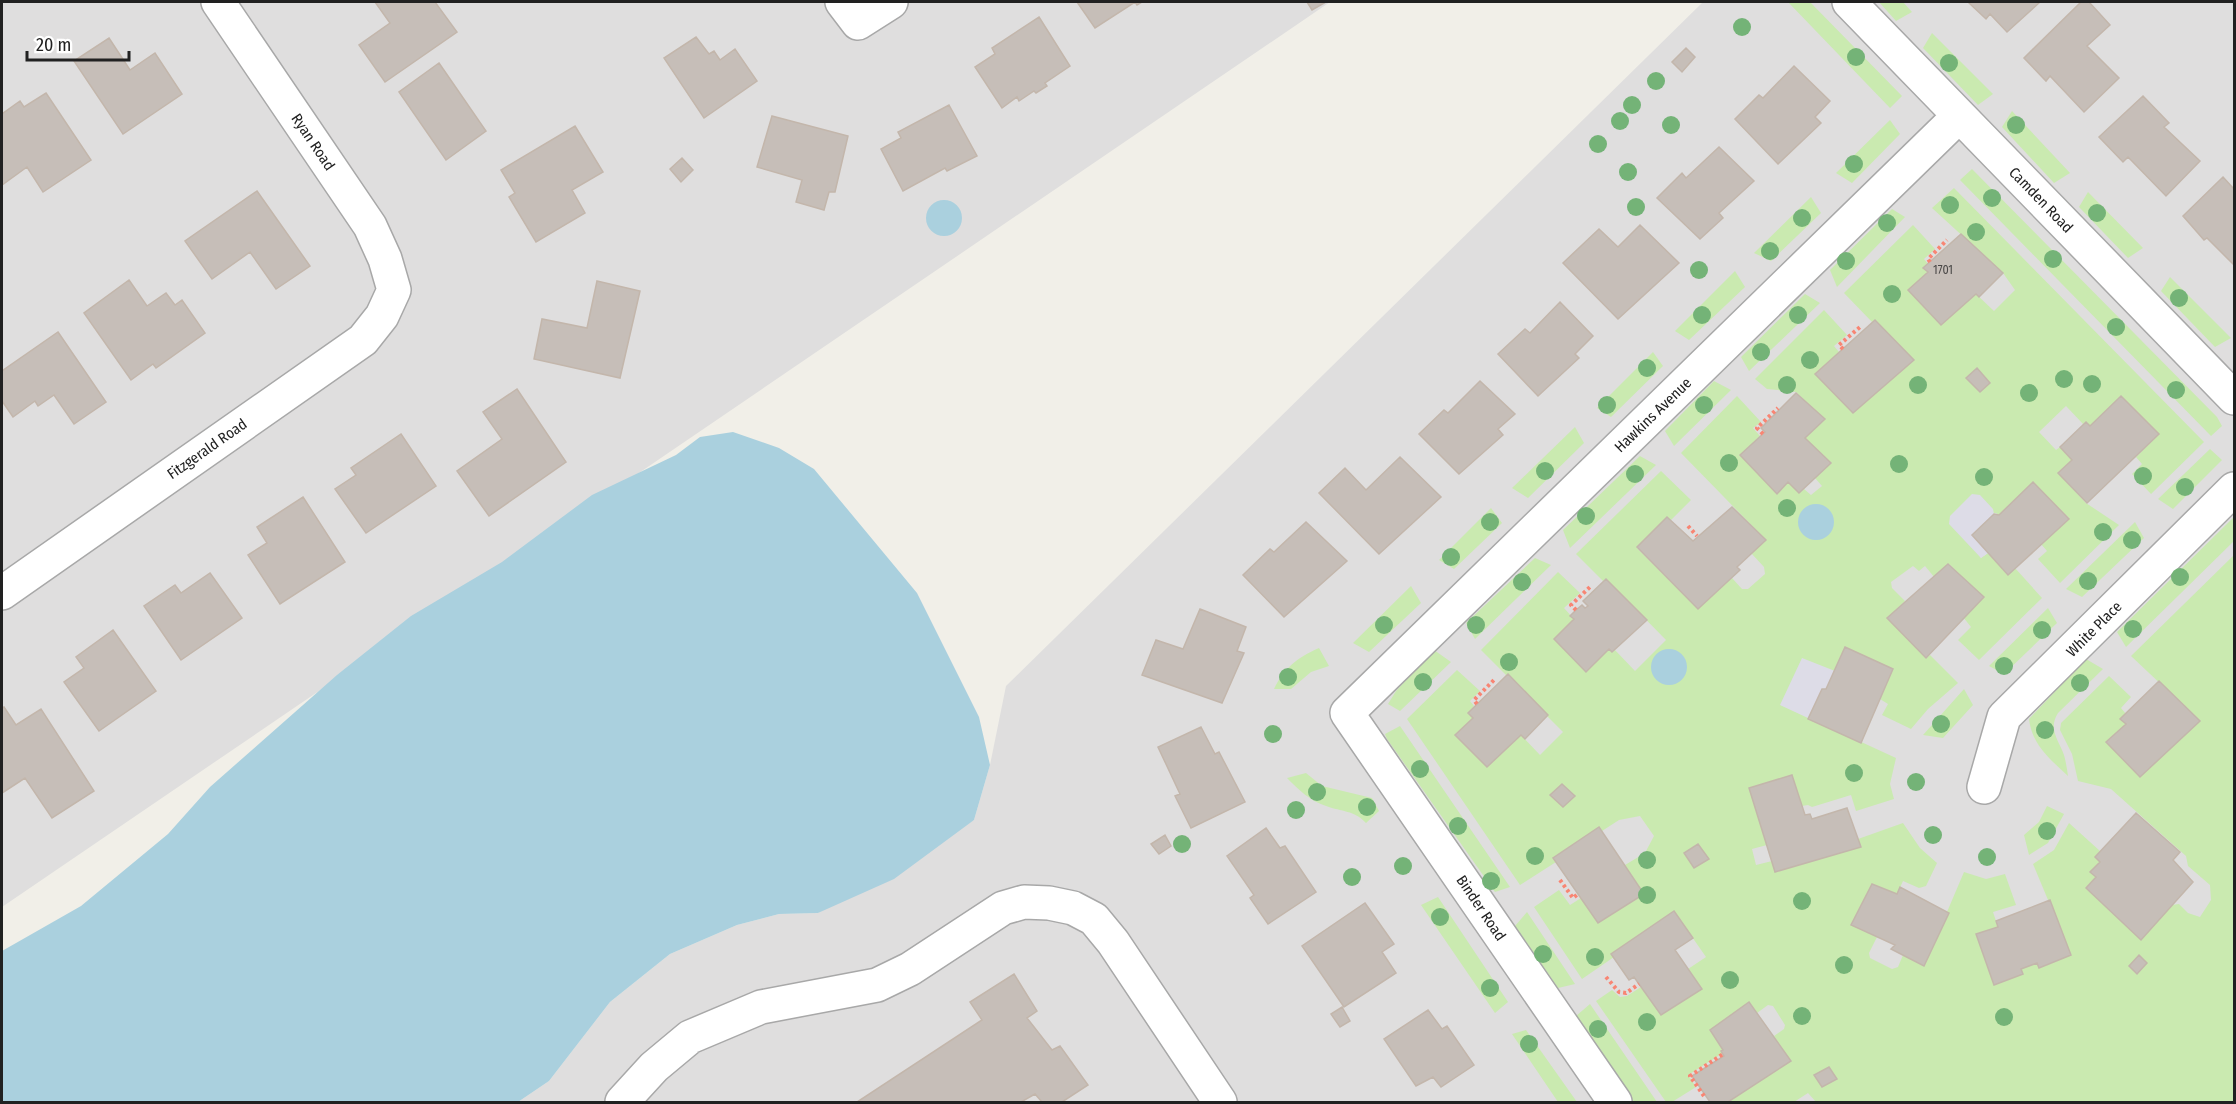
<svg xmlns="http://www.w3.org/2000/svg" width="2236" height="1104" viewBox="0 0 2236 1104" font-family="'Fira Sans Condensed',sans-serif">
<rect width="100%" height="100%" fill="#f1efe8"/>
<path fill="#dfdede" d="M2,2H1330L2,907Z
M1703,2H2234V1102H518L549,1081L610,1002L670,954L737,925L779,914L818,913L974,820L990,765L1006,686Z"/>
<path fill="#caeab0" d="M1788,2H1810L1902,96L1890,108Z
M1879,2H1903L1912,12L1896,21Z
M1932,33L1993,94L1978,105L1923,48Z
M2012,111L2070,173L2054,183L2002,127Z
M1890,120L1900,134L1852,183L1836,173Z
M1972,169L2217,417L2222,426L2211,436L1960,180Z
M1954,188L2204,442L2151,494L2132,474L2142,464L2136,457L2159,434L2121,396L2090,426L2086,422L2083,424L2066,406L2039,432L2056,450L2060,447L2072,460L2058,473L2086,503L2119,525L2060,583L2038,559L2047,551L2041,544L2069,518L2033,483L1999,515L1996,513L1950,516L1981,558L1988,553L2008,575L2015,568L2042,598L1979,660L1958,640L1971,627L1963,617L1983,597L1949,564L1935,578L1925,566L1919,571L1913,566L1891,582L1892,588L1905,601L1888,618L1926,658L1930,655L1958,683L1928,709L1911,729L1882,715L1888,704L1880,699L1893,669L1845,648L1835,671L1781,705L1896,758L1890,784L1894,799L1856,811L1851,795L1812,807L1808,805L1802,806L1749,788L1767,845L1752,849L1756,865L1772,861L1776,872L1860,847L1858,839L1903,823L1920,848L1937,863L1926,886L1919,888L1903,881L1897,894L1872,884L1851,924L1877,937L1869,953L1870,958L1892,969L1898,967L1903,955L1924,966L1964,872L1986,879L2005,874L2016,905L1993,912L1998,927L1976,934L1994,985L2022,974L2021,969L2037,963L2040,968L2071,955L2033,864L2054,850L2069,823L2100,851L2095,857L2100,862L2090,872L2096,877L2086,888L2141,940L2172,905L2179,904L2188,913L2200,917L2211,900L2210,885L2188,866L2186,856L2111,789L2078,781L2072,754L2060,730L2061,723L2109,676L2131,697L2121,708L2126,714L2121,719L2126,724L2106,742L2140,777L2200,721L2131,656L2234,555V1102H1816L1808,1093L1794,1102H1728L1790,1061L1774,1036L1784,1029L1785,1025L1773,1006L1768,1005L1757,1013L1749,1002L1710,1030L1723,1050V1053L1688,1075L1696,1087L1672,1102H1666L1596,1001L1612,990L1620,997L1627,996L1641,987L1661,1015L1701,989L1688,969L1706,957L1674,911L1611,954L1614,957L1582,979L1534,907L1559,890L1570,905L1581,898L1598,923L1644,894L1625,865L1645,853L1654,836L1640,816L1619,820L1602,831L1599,827L1553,858L1556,862L1520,885L1407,719L1457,670L1480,691L1470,701L1474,706L1468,713L1473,718L1456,735L1487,767L1521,735L1540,755L1563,732L1481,650L1558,572L1580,593L1564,608L1574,619L1554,639L1586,672L1609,649L1612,652L1615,650L1635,671L1666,640L1606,579L1603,581L1576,554L1661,471L1691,500L1671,520L1667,517L1637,548L1698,609L1732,578L1742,589H1748L1765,574L1764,567L1751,553L1766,540L1681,453L1737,396L1761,422L1753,428L1760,436L1741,455L1788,482L1799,493L1804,489L1811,495L1822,486L1815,478L1830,463L1805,438L1824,419L1796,392L1767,389L1755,379L1824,310L1847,335L1834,346L1839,352L1815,374L1853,413L1914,360L1875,320L1872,322L1844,293L1913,225L1935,249L1924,259L1928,264L1924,268L1928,272L1909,291L1941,325L1976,294L1994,311L2015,290L2003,273L1932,208Z
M2088,192L2143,248L2128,258L2079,207Z
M1811,197L1821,213L1771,261L1754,253Z
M1892,209L1905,217L1837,287L1830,270Z
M1735,271L1745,287L1689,340L1675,331Z
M2170,277L2231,338L2215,347L2161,291Z
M1805,294L1820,303L1749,371L1741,357Z
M1653,352L1663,366L1611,417L1597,408Z
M1714,381L1731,390L1674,446L1665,431Z
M1575,427L1584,443L1528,498L1512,488Z
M2210,449L2222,460L2173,509L2158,499Z
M1640,456L1656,465L1570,548L1563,530Z
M1491,508L1502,523L1454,569L1439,560Z
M2234,517V541L2126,647L2117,632Z
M2135,522L2144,538L2082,597L2066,589Z
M1535,558L1551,565L1475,639L1466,623Z
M1411,586L1421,603L1369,652L1353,643Z
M2048,608L2057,623L2004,674L1989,666Z
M1319,648L1329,666L1311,672L1291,689H1274C1285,667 1297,658 1319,648Z
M1434,650L1451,662L1400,711L1388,704L1396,691Z
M2086,659L2103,669L2058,713C2048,729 2058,739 2064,755C2066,762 2067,769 2068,776C2050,759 2032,745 2029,719Z
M1964,689L1973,705L1943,738L1923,735Z
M1400,726L1510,887L1495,892L1387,739L1385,734Z
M1306,773L1322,786L1372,798L1379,811L1366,823C1354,810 1342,812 1326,806C1310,801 1299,790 1287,778Z
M2047,806L2064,814L2048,843L2029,855L2024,835L2039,822Z
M1438,897L1508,1002L1495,1013L1421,905Z
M1527,912L1575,984L1558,988L1515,926Z
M1590,1004L1657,1102H1634L1576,1016Z
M1526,1030L1577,1102H1558L1512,1034Z"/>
<path fill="#dddce7" d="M1972,494L1980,495L1993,509L1994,514L1972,535L1988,553L1981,558L1949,524L1950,516Z
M1802,658L1835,671L1826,689H1822L1808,718L1780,705Z"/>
<path fill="#aad0de" d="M926 218a18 18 0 1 1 36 0a18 18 0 1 1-36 0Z
M733,432L779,448L814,469L917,593L979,717L990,765L974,820L894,879L818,913L779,914L737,925L670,954L610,1002L549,1081L518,1102H2V951L81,906L168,834L210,787L337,675L411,616L502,562L592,495L676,455L700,437Z
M1798 522a18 18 0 1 1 36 0a18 18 0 1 1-36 0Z
M1651 667a18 18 0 1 1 36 0a18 18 0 1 1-36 0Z"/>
<path fill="#c6beb8" stroke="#c3b6ab" stroke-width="1.5" d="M375,2H435L457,32L385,82L359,45L390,23Z
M1077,2H1142L1137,5L1135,2L1095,28Z
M1307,2H1326L1312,10Z
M1968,2H2040L2007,32L1990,14L1986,19Z
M2081,2H2089L2110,25L2087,46L2119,78L2084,112L2050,76L2046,81L2024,58Z
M1039,17L1070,66L1045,83L1047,86L1036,93L1034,91L1019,101L1017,97L1002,108L975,67L995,54L992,48Z
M696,37L709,54L714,51L720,60L735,49L757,81L704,118L664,58Z
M109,38L130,70L155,53L182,94L123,134L74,61Z
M1686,48L1695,57L1682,72L1672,62Z
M439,63L486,131L446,160L399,92Z
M1794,66L1830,101L1815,117L1821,123L1778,164L1735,119L1759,95L1763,98Z
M46,93L91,160L43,192L27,167L2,185V114L20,101L24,107Z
M2143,96L2169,123L2164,127L2200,161L2166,196L2128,157L2123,162L2099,137Z
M949,105L977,156L947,171L945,168L903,191L881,149L901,138L898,132Z
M772,116L848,136L835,192H829L824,210L796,202L802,180L757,167Z
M575,126L603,172L572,190L585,213L536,242L509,197L515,193L501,170Z
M1719,147L1754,181L1719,213L1723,218L1700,239L1657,198L1682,173L1686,178Z
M682,158L693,170L681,182L670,169Z
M2223,177L2234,189V265L2207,238L2204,240L2183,216Z
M257,191L310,266L276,289L250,252L212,279L185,241Z
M1640,225L1679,263L1618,319L1563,263L1599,229L1618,247Z
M1961,234L2003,273L1979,297L1976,294L1941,325L1908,290L1928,272L1923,268Z
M129,280L147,306L166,293L175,305L182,300L205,333L156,368L153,364L131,380L84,313Z
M597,281L640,291L620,378L534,359L542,319L587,328Z
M1560,302L1593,336L1575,354L1579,358L1538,396L1498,354L1525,329L1530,333Z
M1875,320L1914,360L1853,413L1815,374Z
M58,332L106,402L74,424L54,395L38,406L35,401L13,417L2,401V371Z
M1977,368L1990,383L1980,392L1966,378Z
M1480,381L1515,414L1498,429L1503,435L1459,474L1419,434L1444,410L1448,413Z
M517,389L566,462L489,516L457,471L502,439L483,412Z
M1796,393L1825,419L1805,438L1831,463L1799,493L1788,482L1777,494L1740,455L1765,432L1761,428Z
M2121,396L2159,434L2087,503L2058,473L2072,460L2060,447L2086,422L2090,426Z
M401,434L436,486L366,533L335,489L356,475L351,468Z
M1400,457L1441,497L1379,554L1319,493L1345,468L1366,490Z
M2033,482L2069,519L2008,575L1972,535L1994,514L1999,515Z
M303,497L345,562L280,604L248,555L267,543L257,527Z
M1732,507L1766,540L1737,567L1740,570L1698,609L1637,547L1667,517L1693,541Z
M1306,522L1347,561L1284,617L1243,575L1270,549L1274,552Z
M1948,564L1984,597L1926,658L1887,618Z
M210,573L242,618L181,660L144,606L175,585L181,593Z
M1606,579L1647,620L1612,652L1609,649L1586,672L1554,639L1574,619L1570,616L1576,610L1582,605L1585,608L1588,606L1583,601Z
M1200,609L1246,627L1237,651L1244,653L1222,703L1142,675L1156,640L1183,649Z
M113,630L156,691L99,731L64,682L84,668L76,657Z
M1845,647L1893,669L1861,743L1808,719L1822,689H1826Z
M1508,674L1548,715L1525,739L1521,735L1487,767L1455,735L1473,718L1468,713Z
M2159,681L2200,721L2140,777L2106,742L2126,724L2120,719Z
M4,707L16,725L41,709L94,791L52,818L25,778L2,793V708Z
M1201,727L1215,754L1219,752L1245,802L1191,828L1175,796L1180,794L1158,747Z
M1792,775L1805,815L1810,814L1812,819L1847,808L1861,847L1775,872L1749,788Z
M1562,784L1575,796L1563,807L1550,795Z
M2136,813L2180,852L2173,860L2193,882L2141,940L2086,888L2096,877L2090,872L2100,862L2095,857Z
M1599,827L1644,894L1598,923L1553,858Z
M1266,828L1280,848L1285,846L1316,892L1268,924L1250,898L1254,895L1227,856Z
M1165,835L1171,846L1159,854L1151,844Z
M1698,844L1709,859L1694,868L1684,853Z
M1872,884L1897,894L1900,887L1949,913L1924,966L1891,949L1895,945L1851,925Z
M2050,900L2071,955L2039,968L2037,963L2021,969L2023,974L1994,985L1976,934L1998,927L1996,921Z
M1365,903L1394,944L1382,952L1396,973L1344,1007L1302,946Z
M1674,911L1693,938L1675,950L1702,989L1661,1015L1634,977L1629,980L1611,954Z
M2139,955L2147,963L2137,974L2129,966Z
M1014,974L1037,1011L1027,1018L1052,1050L1060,1046L1088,1085L1062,1102H1042L1035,1094L1021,1102H857L982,1020L970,1002Z
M1749,1002L1791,1061L1728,1102H1710L1692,1076L1724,1056L1721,1051L1723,1050L1710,1030Z
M1342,1007L1350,1021L1340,1027L1331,1014Z
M1428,1010L1442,1029L1447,1026L1474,1065L1441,1087L1433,1077L1416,1086L1384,1039Z
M1829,1067L1837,1079L1822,1087L1814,1075Z"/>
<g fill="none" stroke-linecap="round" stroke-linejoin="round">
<defs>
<path id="minor" d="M842,2L858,23L891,2
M1849,2L2234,398
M2,593L363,340L382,316L394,290L385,259L370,226L218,2
M1984,787L2004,717L2234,489
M622,1102L654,1067L690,1037L761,1007L877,985L910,969L1003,908L1024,902L1049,903L1073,908L1094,919L1113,942L1220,1102
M1615,1102L1347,713L1959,116"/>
</defs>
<use href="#minor" stroke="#a8a8a8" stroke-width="36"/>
<path stroke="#f88573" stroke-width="4" stroke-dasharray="3 3" stroke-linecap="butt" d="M1930,262L1928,259L1947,240
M1843,349L1839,345L1860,327
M1763,434L1757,428L1778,408
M1688,526L1697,536
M1576,610L1571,605L1591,586
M1477,704L1474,700L1494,680
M1560,880L1573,898L1578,894
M1606,977L1619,992L1626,993L1639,984
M1704,1096L1690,1076L1723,1054"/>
<use href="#minor" stroke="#fff" stroke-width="33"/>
</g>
<g fill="#74b377">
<circle cx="1742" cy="27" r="9"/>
<circle cx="1856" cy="57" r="9"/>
<circle cx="1949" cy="63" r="9"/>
<circle cx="1656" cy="81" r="9"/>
<circle cx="1632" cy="105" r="9"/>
<circle cx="1620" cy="121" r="9"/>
<circle cx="1671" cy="125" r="9"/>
<circle cx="2016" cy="125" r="9"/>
<circle cx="1598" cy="144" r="9"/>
<circle cx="1854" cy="164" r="9"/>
<circle cx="1628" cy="172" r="9"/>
<circle cx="1992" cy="198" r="9"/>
<circle cx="1950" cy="205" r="9"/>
<circle cx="1636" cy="207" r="9"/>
<circle cx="2097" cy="213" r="9"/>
<circle cx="1802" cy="218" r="9"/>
<circle cx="1887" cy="223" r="9"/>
<circle cx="1976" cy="232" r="9"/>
<circle cx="1770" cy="251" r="9"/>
<circle cx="2053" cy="259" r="9"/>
<circle cx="1846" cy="261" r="9"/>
<circle cx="1699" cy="270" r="9"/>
<circle cx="1892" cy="294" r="9"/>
<circle cx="2179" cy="298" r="9"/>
<circle cx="1702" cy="315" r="9"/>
<circle cx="1798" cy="315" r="9"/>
<circle cx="2116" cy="327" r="9"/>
<circle cx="1761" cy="352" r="9"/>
<circle cx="1810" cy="360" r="9"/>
<circle cx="1647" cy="368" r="9"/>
<circle cx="2064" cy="379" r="9"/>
<circle cx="2092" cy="384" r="9"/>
<circle cx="1787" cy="385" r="9"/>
<circle cx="1918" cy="385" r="9"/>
<circle cx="2176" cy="390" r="9"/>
<circle cx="2029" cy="393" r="9"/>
<circle cx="1607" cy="405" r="9"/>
<circle cx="1704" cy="405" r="9"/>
<circle cx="1729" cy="463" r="9"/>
<circle cx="1899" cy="464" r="9"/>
<circle cx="1545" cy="471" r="9"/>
<circle cx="1635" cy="474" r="9"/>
<circle cx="2143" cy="476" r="9"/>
<circle cx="1984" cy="477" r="9"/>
<circle cx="2185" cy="487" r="9"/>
<circle cx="1787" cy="508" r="9"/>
<circle cx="1586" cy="516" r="9"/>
<circle cx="1490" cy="522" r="9"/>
<circle cx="2103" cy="532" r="9"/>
<circle cx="2132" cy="540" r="9"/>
<circle cx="1451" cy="557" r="9"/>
<circle cx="2180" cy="577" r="9"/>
<circle cx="2088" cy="581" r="9"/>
<circle cx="1522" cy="582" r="9"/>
<circle cx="1384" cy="625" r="9"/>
<circle cx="1476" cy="625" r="9"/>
<circle cx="2133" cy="629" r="9"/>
<circle cx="2042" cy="630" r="9"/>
<circle cx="1509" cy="662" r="9"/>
<circle cx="2004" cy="666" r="9"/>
<circle cx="1288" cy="677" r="9"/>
<circle cx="1423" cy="682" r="9"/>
<circle cx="2080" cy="683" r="9"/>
<circle cx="1941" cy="724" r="9"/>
<circle cx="2045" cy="730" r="9"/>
<circle cx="1273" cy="734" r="9"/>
<circle cx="1420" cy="769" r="9"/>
<circle cx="1854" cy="773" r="9"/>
<circle cx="1916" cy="782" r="9"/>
<circle cx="1317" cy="792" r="9"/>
<circle cx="1367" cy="807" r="9"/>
<circle cx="1296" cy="810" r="9"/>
<circle cx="1458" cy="826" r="9"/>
<circle cx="2047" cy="831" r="9"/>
<circle cx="1933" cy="835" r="9"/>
<circle cx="1182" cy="844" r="9"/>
<circle cx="1535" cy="856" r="9"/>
<circle cx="1987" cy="857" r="9"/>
<circle cx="1647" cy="860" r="9"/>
<circle cx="1403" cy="866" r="9"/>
<circle cx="1352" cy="877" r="9"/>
<circle cx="1491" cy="881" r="9"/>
<circle cx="1647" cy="895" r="9"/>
<circle cx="1802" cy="901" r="9"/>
<circle cx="1440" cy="917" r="9"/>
<circle cx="1543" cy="954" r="9"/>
<circle cx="1595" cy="957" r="9"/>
<circle cx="1844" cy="965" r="9"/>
<circle cx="1730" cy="980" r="9"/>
<circle cx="1490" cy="988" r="9"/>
<circle cx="1802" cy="1016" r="9"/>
<circle cx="2004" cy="1017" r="9"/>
<circle cx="1647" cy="1022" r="9"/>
<circle cx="1598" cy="1029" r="9"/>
<circle cx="1529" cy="1044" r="9"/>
</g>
<g text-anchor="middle" stroke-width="5" stroke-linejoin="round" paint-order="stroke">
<g font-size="12" fill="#4a4847">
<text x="1943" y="274">1701</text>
</g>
<g font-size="15" fill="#212121" stroke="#fff">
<text transform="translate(313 142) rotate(56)" y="5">Ryan Road</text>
<text transform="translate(2041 200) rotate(46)" y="5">Camden Road</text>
<text transform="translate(1653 415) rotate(-44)" y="5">Hawkins Avenue</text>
<text transform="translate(207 449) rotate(-35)" y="5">Fitzgerald Road</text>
<text transform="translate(2094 629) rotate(-45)" y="5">White Place</text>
<text transform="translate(1481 908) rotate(56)" y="5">Binder Road</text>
</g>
</g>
<rect width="2236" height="1104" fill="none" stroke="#212121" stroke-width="6"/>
<path d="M27 51v9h102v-9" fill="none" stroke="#212121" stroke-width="3"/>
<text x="36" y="51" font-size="18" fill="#212121" stroke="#ffffff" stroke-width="4.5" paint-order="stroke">20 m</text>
</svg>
